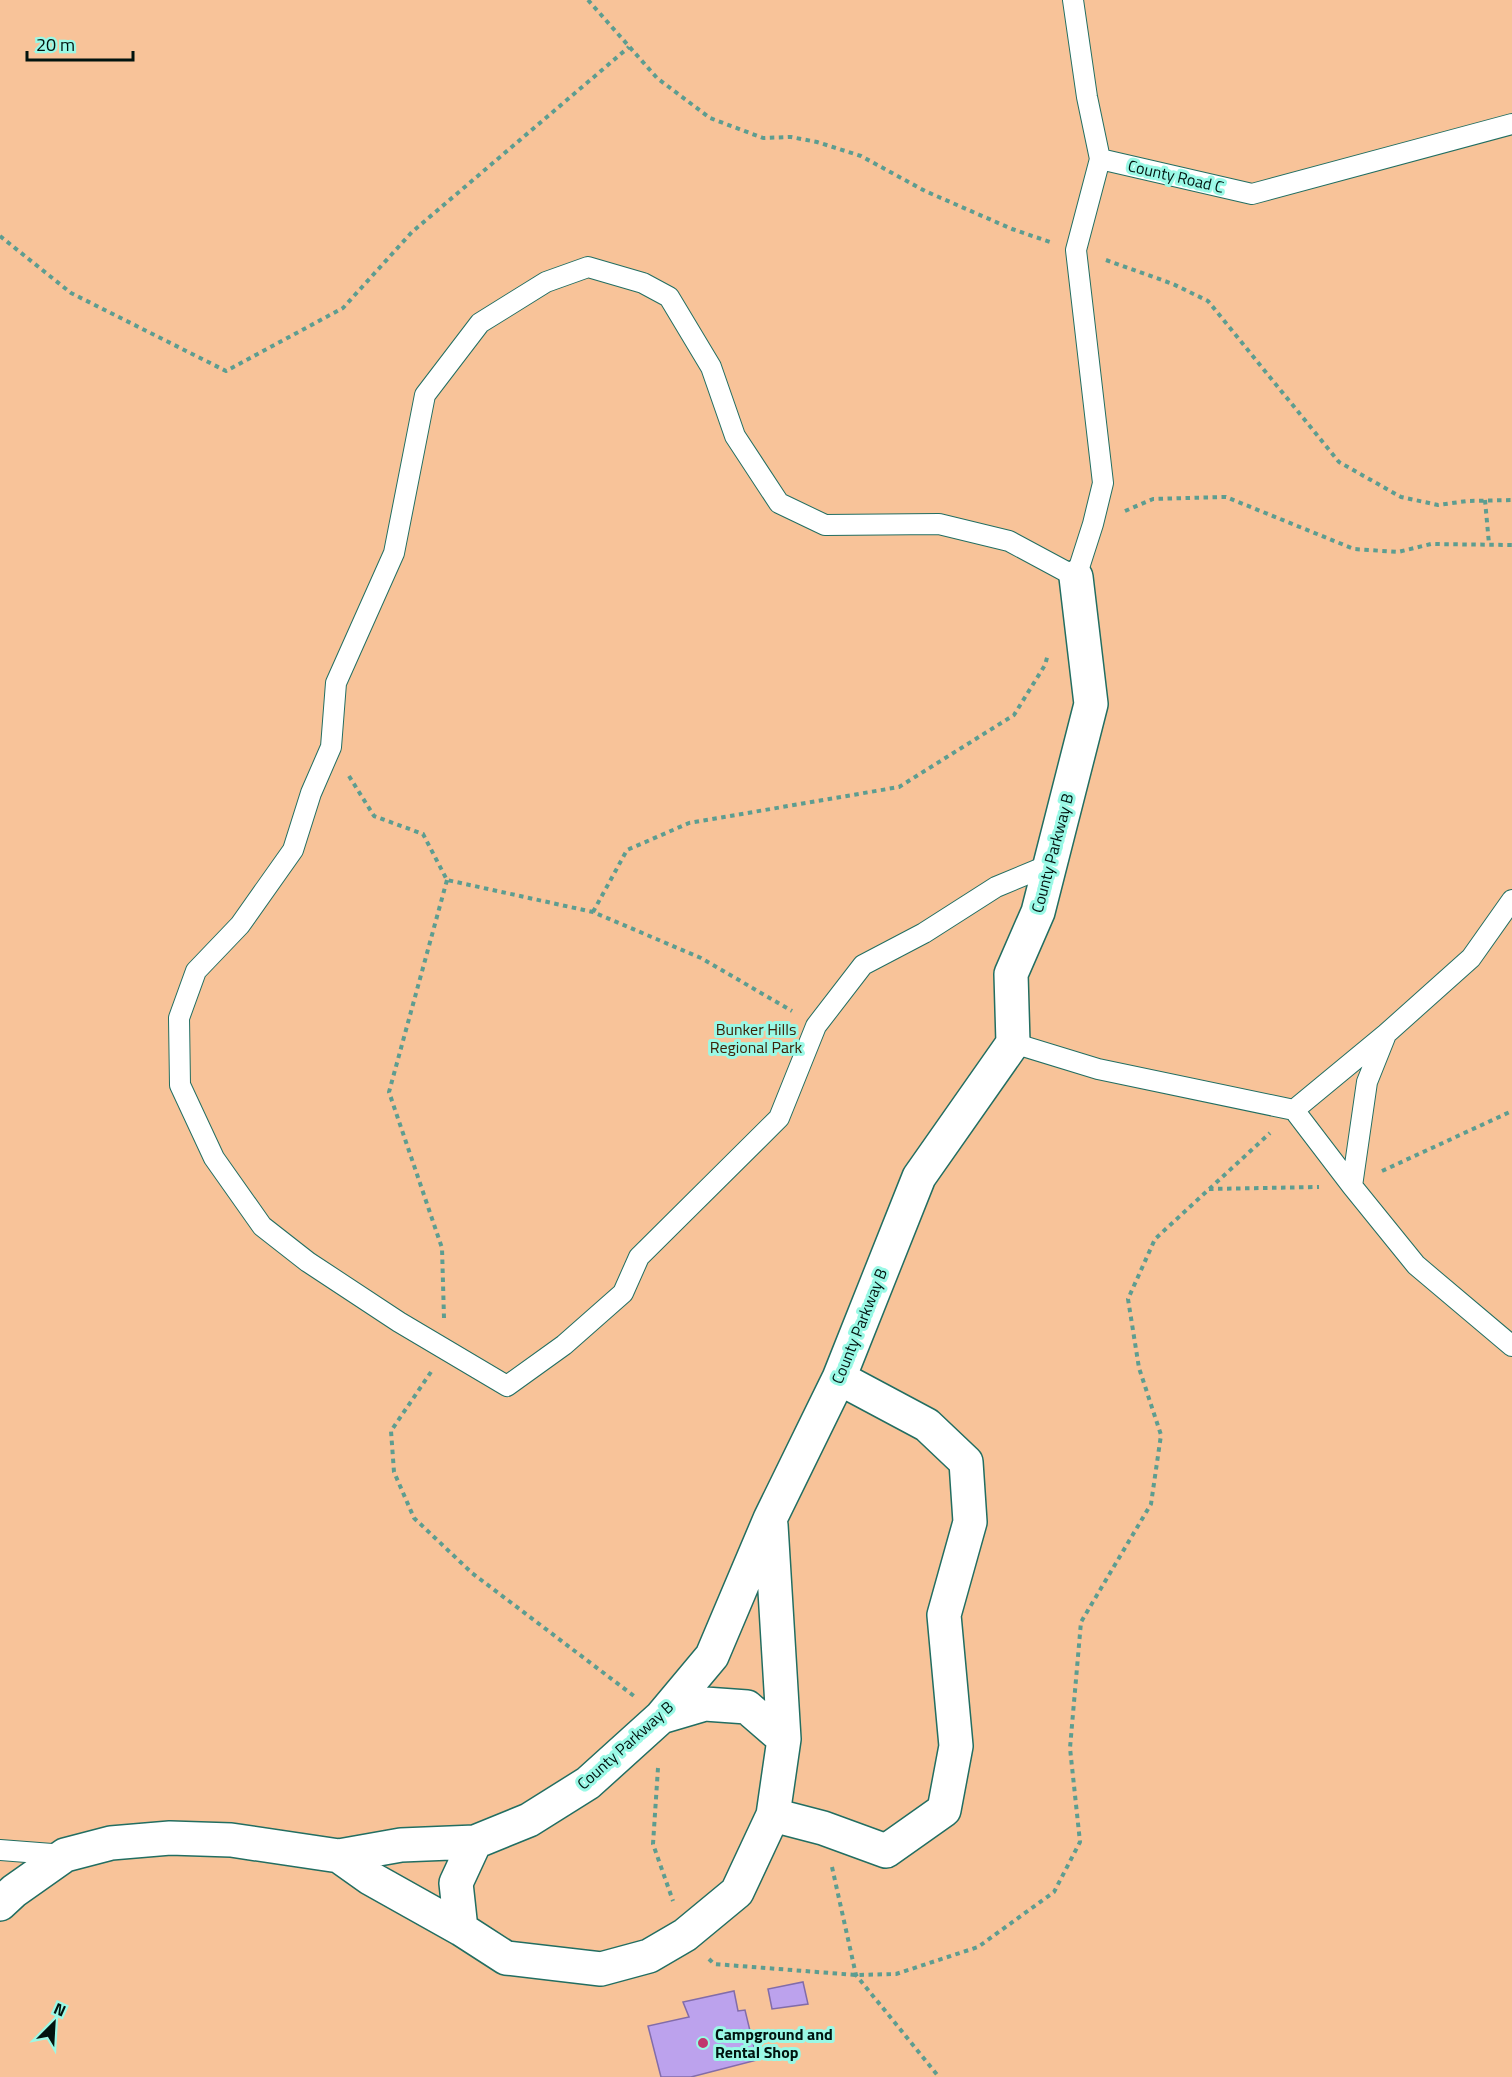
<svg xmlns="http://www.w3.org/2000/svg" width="1512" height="2077" viewBox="0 0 1512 2077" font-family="'Titillium Web',sans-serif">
<rect width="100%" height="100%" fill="#9af9e6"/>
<path fill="#f8c399" d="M0,0H1512V2077H0Z"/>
<path fill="#bca2ed" stroke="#826ca9" stroke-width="1.5" d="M803,1982L808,2004L772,2009L768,1989Z
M734,1991L738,2011L745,2010L757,2060L691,2077H661L648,2026L689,2017L683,2002Z"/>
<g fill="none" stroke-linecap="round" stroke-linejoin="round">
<defs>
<path id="lane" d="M1100,159L1252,194L1512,124
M1049,865L996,887L924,933L863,965L816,1026L779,1118L639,1257L623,1293L564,1345L507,1386L399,1322L308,1262L262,1226L214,1158L180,1085L179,1018L196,971L240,925L293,850L311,793L331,747L336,683L394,553L425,395L480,323L546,282L588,267L643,283L669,297L711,367L735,436L779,503L825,525L939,524L1009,541L1076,577L1093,524L1103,483L1076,250L1100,159L1087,97L1073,0
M1013,1043L1098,1069L1294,1110L1352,1186L1416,1265L1512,1346
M1294,1110L1386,1034L1471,958L1512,900
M1352,1186L1367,1082L1385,1037
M0,1850L65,1855"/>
<path id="street" d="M661,1717L705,1704L747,1707L784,1739
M773,1815L823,1828L886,1851L944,1810L956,1746L944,1615L970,1522L966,1462L927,1425L839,1378
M339,1856L370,1878L461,1929L506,1958L601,1969L649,1956L685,1935L737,1892L773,1815L784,1739L771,1525
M0,1904L14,1891L65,1855L111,1843L170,1838L231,1840L339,1856L401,1845L475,1842L529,1820L588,1783L661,1717L712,1656L770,1519L839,1378L919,1177L1013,1043L1011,974L1038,912L1091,704L1076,577
M461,1929L456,1883L475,1842"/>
</defs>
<use href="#lane" stroke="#226e61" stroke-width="22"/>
<use href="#street" stroke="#226e61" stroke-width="36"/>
<path stroke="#5d9d90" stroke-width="4" stroke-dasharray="4.5 4.5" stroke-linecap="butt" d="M588,0L657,78L710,118L763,138L791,137L817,142L861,156L925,191L1012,229L1050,242
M0,236L71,293L226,371L343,308L412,232L629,47
M1106,260L1173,284L1208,301L1339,462L1401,497L1438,505L1467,501L1512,500
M1485,500L1489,544
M1125,511L1153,499L1226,497L1354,549L1398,552L1431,544L1512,545
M349,776L374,816L423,834L447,880L593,912L701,958L792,1011
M593,912L627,850L689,823L899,787L1014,715L1045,665L1048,654
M1382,1171L1512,1111
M1209,1189L1319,1187
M444,1318L442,1248L389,1092L447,880
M431,1372L391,1431L394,1472L414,1518L472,1573L634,1696
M658,1768L653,1844L673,1901
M832,1867L856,1975L939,2077
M709,1959L714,1964L856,1975L896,1974L978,1947L1054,1892L1080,1842L1070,1748L1081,1622L1151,1504L1161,1435L1139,1368L1128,1299L1155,1239L1270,1133"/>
<use href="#lane" stroke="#fff" stroke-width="20"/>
<use href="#street" stroke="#fff" stroke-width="33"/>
</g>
<circle fill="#c0366f" stroke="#9af9e6" stroke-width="2" cx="703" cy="2043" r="6"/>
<g text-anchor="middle" stroke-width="6" stroke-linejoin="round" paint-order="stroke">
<g font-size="16" fill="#01130f" stroke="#9af9e6">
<text transform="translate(1176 176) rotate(13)" y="6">County Road C</text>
<text transform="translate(1052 853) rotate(-75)" y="6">County Parkway B</text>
<text transform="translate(859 1326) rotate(-68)" y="6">County Parkway B</text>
<text transform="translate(625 1745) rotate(-42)" y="6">County Parkway B</text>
</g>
<g font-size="16" fill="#3d2209" stroke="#9af9e6">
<text x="756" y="1035">Bunker Hills<tspan x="756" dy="18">Regional Park</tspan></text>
</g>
<g font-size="16" font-weight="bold" fill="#01130f" stroke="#9af9e6" text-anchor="start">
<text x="715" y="2040">Campground and<tspan x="715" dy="18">Rental Shop</tspan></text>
</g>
</g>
<g transform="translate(54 2023) rotate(24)" stroke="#9af9e6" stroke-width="4.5" paint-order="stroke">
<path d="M0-4.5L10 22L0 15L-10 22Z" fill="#01130f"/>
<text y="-9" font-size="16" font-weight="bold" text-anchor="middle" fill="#01130f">N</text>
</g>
<path d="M27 51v9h106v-9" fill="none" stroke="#01130f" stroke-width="3"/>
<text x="36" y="51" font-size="18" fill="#01130f" stroke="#9af9e6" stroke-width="4.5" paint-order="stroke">20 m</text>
</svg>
